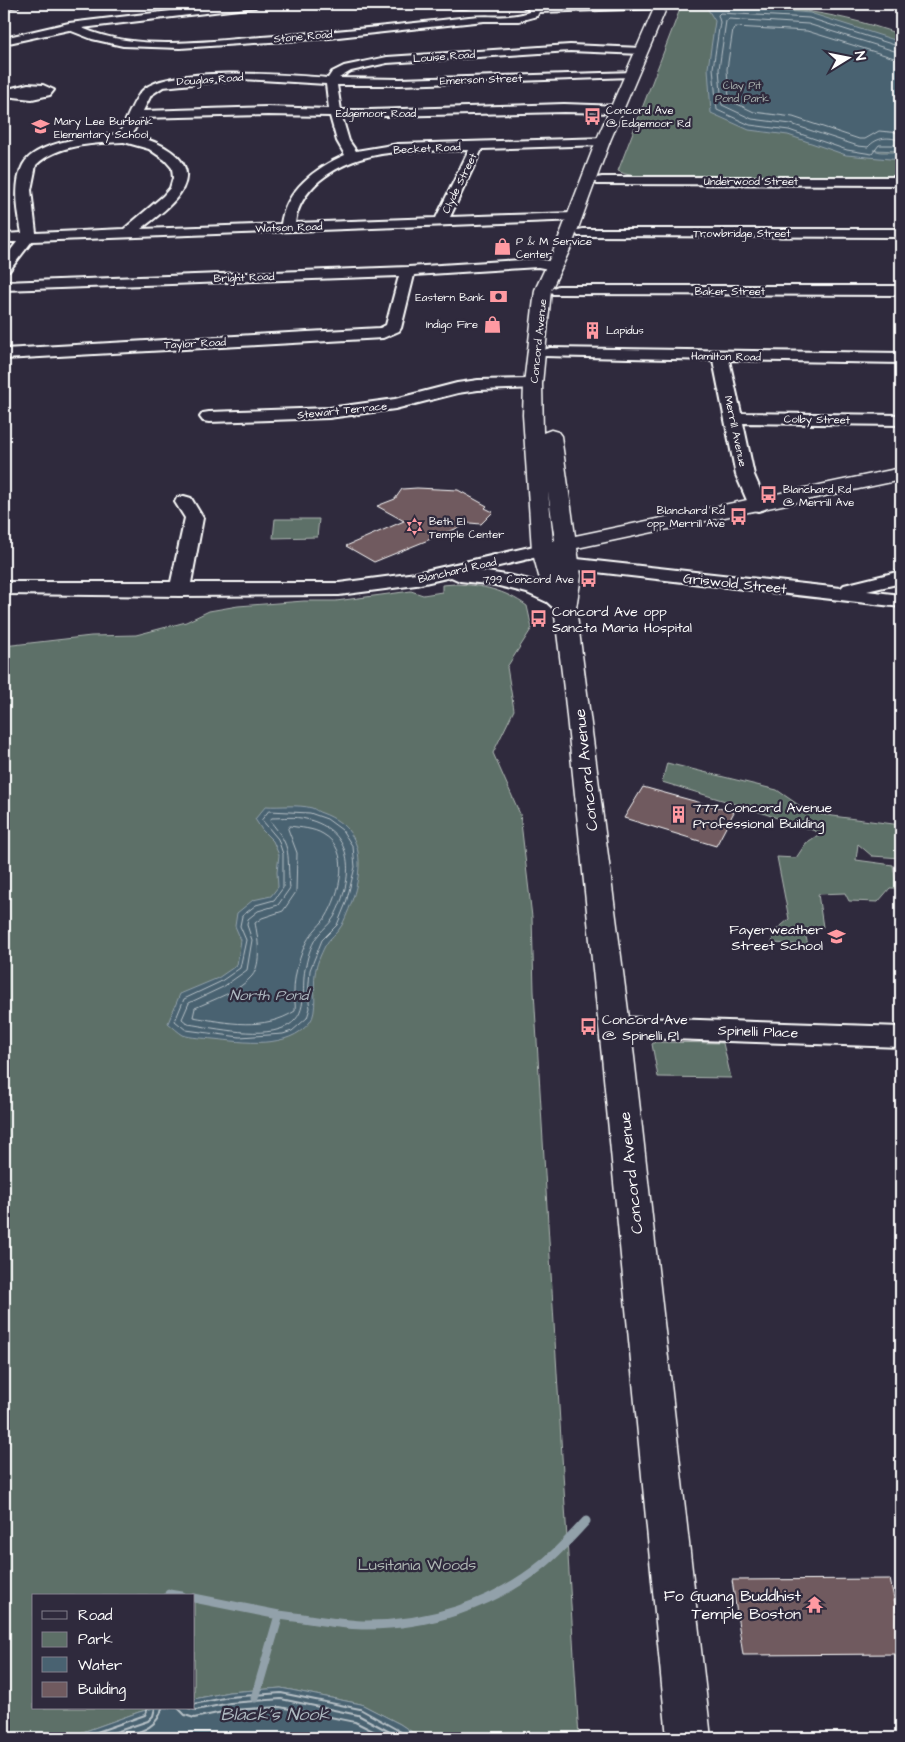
<svg xmlns="http://www.w3.org/2000/svg" width="905" height="1742" viewBox="0 0 905 1742" font-family="'Architects Daughter',sans-serif">
<rect width="100%" height="100%" fill="#2f2a3d"/>
<filter id="ink" filterUnits="userSpaceOnUse"><feTurbulence type="fractalNoise" baseFrequency=".02" numOctaves="2"/><feDisplacementMap in="SourceGraphic" scale="10" xChannelSelector="R" yChannelSelector="G"/><feConvolveMatrix kernelMatrix="1 2 1 2 8 2 1 2 1" color-interpolation-filters="sRGB"/></filter>
<g filter="url(#ink)">
<path fill="#5d6f67" stroke="#aeb7b3" d="M682,4C759,4 828,8 901,35V177H642L625,174L618,171Z
M275,519H319L317,537L273,538Z
M455,584C482,585 505,590 527,606L532,628L507,667L514,710L493,753L520,814L532,917L534,991L579,1738H421L400,1724L361,1704L281,1688L229,1692L194,1699V1596H34V1708H154L139,1712L66,1738H4V646L91,636L136,635L186,622L209,611L238,606L304,601H336L411,591L423,595L442,592V585Z
M667,763L777,790L810,813L901,825V858L872,856L858,844L856,860L893,865L897,888H890L878,902L849,901L845,893L818,894L823,927L804,929L808,945L772,943L774,932L789,919L777,857L796,858L806,843L821,833L742,806L662,782Z
M655,1042L723,1043L731,1078L658,1077L652,1044Z"/>
<path fill="#496271" stroke="#92a1aa" d="M707,8H747L810,13L901,42V151L873,150L881,152H901V160L846,155L788,135L749,130L711,113L708,68L715,21Z
M266,806C280,807 298,804 312,808C315,809 318,812 322,813C375,832 361,885 342,925C338,933 329,938 325,946C321,954 316,965 315,974C313,987 318,1012 310,1022C288,1050 244,1042 213,1039C204,1038 191,1038 183,1035C178,1032 173,1027 168,1023L180,994L218,978L237,965L241,940L235,926L237,913L253,900L271,896L278,887L277,872L279,855L273,841L262,830L255,819Z
M281,1688L361,1704L400,1724L421,1738H66L139,1712L154,1708H194V1699L229,1692Z"/>
<g fill="none" stroke-linecap="round" stroke-linejoin="round">
<path stroke="#b6c0c6" stroke-width="1" d="M901,47L809,18L720,13L718,15L720,22L713,68L717,110L750,125L789,130L847,150L872,154L879,145H896L900,149L901,155
M901,53L808,24L729,19L726,21L719,69L722,105L752,119L791,124L858,146L868,147C877,137 889,136 901,141
M901,60L807,31L735,27L733,29L727,69L729,100L754,112L793,117L859,139H865L879,131L901,133
M269,811L310,813L327,819L342,830L353,847L355,867L346,903L337,925L322,940L310,970L308,996L310,1008L307,1018L292,1031L283,1034L240,1037L186,1030L175,1021L184,999L220,982L240,968L246,940L240,926L242,916L256,905L274,900L283,888V854L278,839L262,820Z
M272,818C283,818 295,816 306,819C357,831 354,879 334,917C330,924 324,928 319,934C312,942 308,955 306,965C300,985 310,1012 289,1025C265,1040 215,1028 188,1024L182,1019L189,1003L223,987L247,970L252,940L247,925L248,919L258,911L278,905L290,888C286,854 294,849 270,821Z
M290,826C301,828 313,828 323,834C352,850 340,894 326,917C318,928 309,934 304,947C298,962 294,977 294,992C294,998 296,1004 295,1011C264,1031 227,1023 193,1017L195,1008C212,1000 240,991 252,976C262,964 258,937 255,923L262,918L283,911L296,892L297,853L288,829Z"/>
<path stroke="#b6c0c6" stroke-width="2" d="M194,1704L229,1697L281,1693L360,1709L412,1738
M178,1708L185,1715L194,1718L232,1710L280,1707L355,1722L387,1738
M188,1708L196,1710L230,1703L281,1699L358,1715L401,1738
M80,1738L145,1715L148,1708
M98,1738L148,1721L153,1716L155,1708
M120,1738C138,1732 158,1729 162,1708"/>
<path stroke="#92a1aa" stroke-width="9" d="M169,1594L181,1596
M194,1598L279,1615
M255,1698L279,1615C307,1618 334,1624 362,1625C427,1626 493,1605 543,1564C559,1551 572,1536 586,1521"/>
</g>
<path fill="#705a5f" stroke="#fff" d="M417,488L458,490L487,506L485,508L493,512L481,524L470,523L374,562L346,546L404,521L377,506L395,499L402,489Z
M643,787L734,812L716,846L624,818Z
M890,1579L901,1634V1654L743,1655L732,1580Z"/>
<g fill="none" stroke-linecap="round" stroke-linejoin="round">
<defs>
<path id="minor" d="M4,4H19L18,6L4,8Z
M230,4H260L255,7L82,28C137,52 204,41 262,37C331,32 400,25 469,17C488,15 510,19 529,12V10L520,4H532L537,6L604,4L666,5L661,8L539,12L537,16L519,21H484L329,38L180,48L123,46L92,39L69,30L4,44V38L69,23Z
M447,4H476C470,9 453,9 447,4Z
M570,45L642,48L647,51L642,54L570,51L387,63L351,71L339,78L400,79L635,72L637,74L631,77L400,85H337L341,110H370L564,104L621,106L623,109L621,112L617,113L564,112L342,117L349,141L356,151L398,144L607,138L609,141L607,144L603,145L482,149L450,217L574,213L579,214L581,217L579,220L32,241L9,271L4,272V259L17,242H4V234L22,233C18,212 13,185 23,165C35,141 96,135 120,134C125,123 134,98 143,90C170,65 289,75 328,78L332,72L344,66L387,57ZM242,79L326,84L329,109L267,107L143,111L151,95L163,87ZM267,115L330,116L337,141L345,155C315,168 286,190 281,224L141,229C156,217 174,205 183,188C198,157 155,140 132,135L140,118ZM124,142L149,149L165,160L172,168L173,178L170,188L163,196L124,229L36,233L31,190L36,165C57,144 96,143 124,142ZM469,150L436,218L295,223C297,206 306,193 319,181C362,145 417,152 469,150Z
M28,84L43,85L54,90L50,95L32,99L4,96V90Z
M602,177H901V185L597,184L595,181L597,178Z
M583,229H901V237L578,236L576,233L578,230Z
M538,259L559,263L561,266L559,269L554,270L538,267L414,275L401,328L399,331L383,338L4,359V349L380,328L386,325L399,276L4,290V282L408,267Z
M558,286H901V295L553,294L550,291L553,288Z
M550,348L901,353V363L729,360L741,413L901,415V425L743,423L754,475L767,505L765,509L758,511L751,509L749,505L736,475L713,360L544,356L542,353L544,350Z
M533,379L539,380L541,384L539,388L478,390L458,393L395,409L329,418L209,422L203,421L200,417L203,413L209,412L329,408L395,399L457,383L478,380Z
M184,496L191,498L203,518L191,583H339L416,573L543,544L550,546L553,550L550,554L478,571C510,575 556,580 575,608L572,612L565,614L558,612L547,602L527,593L495,585L460,581L451,577L416,585L339,595L180,596L4,594V582H171L185,518L175,502L177,498Z
M568,558L841,588L844,585L901,571V583L867,591L901,595V607L561,568L558,564L561,560Z
M615,1017L901,1027V1047L615,1037L605,1034L601,1027L605,1020Z"/>
<path id="major" d="M656,4H668L610,141L572,245L551,290L542,384L543,433L551,430L558,432L561,436L575,536L901,468V480L577,548L581,576L576,608L634,1057L711,1738H667L602,1057L565,697L554,608L539,576L532,550L523,415L524,384L535,290L556,245L596,141ZM548,492L555,540L553,541Z"/>
</defs>
<use href="#minor" stroke="#fff" stroke-width="4"/>
<use href="#major" stroke="#fff" stroke-width="3"/>
<use href="#minor" fill="#2f2a3d" fill-rule="evenodd"/>
<use href="#major" fill="#2f2a3d" fill-rule="evenodd"/>
</g>
</g>
<defs>
<symbol id="bus-bare" viewBox="-9 -9 18 18"><path d="M-5-6H5V4H4V6H2V4H-2V6H-4V4H-5ZM-3.5-4V0h7V-4ZM-3.5 1.2v1.5H-2V1.2ZM2 1.2v1.5H3.5V1.2Z" fill="#ff9aa2" stroke="#2f2a3d" stroke-width="2.5" paint-order="stroke"/></symbol>
<symbol id="school-bare" viewBox="-9 -9 18 18"><path d="M0-5L7-2L0 1L-7-2ZM-4 1L0 2.5L4 1V4Q0 6-4 4Z" fill="#ff9aa2" stroke="#2f2a3d" stroke-width="2.5" paint-order="stroke"/></symbol>
<symbol id="shop-bare" viewBox="-9 -9 18 18"><path d="M-5-2.5h2.3a2.7 3.5 0 0 1 5.4 0H5L5.5 6h-11ZM-1.5-2.5h3a1.5 2.3 0 0 0-3 0Z" fill="#ff9aa2" stroke="#2f2a3d" stroke-width="2.5" paint-order="stroke"/></symbol>
<symbol id="bank-bare" viewBox="-9 -9 18 18"><path d="M-6-4H6V4H-6ZM0-2.3a2.3 2.3 0 1 0 0 4.6a2.3 2.3 0 1 0 0-4.6Z" fill="#ff9aa2" stroke="#2f2a3d" stroke-width="2.5" paint-order="stroke"/></symbol>
<symbol id="building-bare" viewBox="-9 -9 18 18"><path d="M-4-6H4V6H1V3H-1V6H-4ZM-2.5-4.3h1.7v1.8h-1.7ZM.8-4.3h1.7v1.8H.8ZM-2.5-1h1.7V.8h-1.7ZM.8-1h1.7V.8H.8Z" fill="#ff9aa2" stroke="#2f2a3d" stroke-width="2.5" paint-order="stroke"/></symbol>
<symbol id="synagogue-bare" viewBox="-9 -9 18 18"><path d="M0-6.5L5.6 3.2H-5.6ZM0 6.5L5.6-3.2H-5.6Z" fill="#ff9aa2" stroke="#2f2a3d" stroke-width="2.5" paint-order="stroke"/></symbol>
<symbol id="temple-bare" viewBox="-9 -9 18 18"><path d="M0-6L5-2H3V0L6.5 2.5H4V6H1.5V3h-3V6H-4V2.5H-6.5L-3 0V-2H-5Z" fill="#ff9aa2" stroke="#2f2a3d" stroke-width="2.5" paint-order="stroke"/></symbol>
</defs>
<g fill-rule="evenodd">
<use href="#bus-bare" x="580" y="104" width="25" height="25"/>
<use href="#school-bare" x="28" y="114" width="25" height="25"/>
<use href="#shop-bare" x="490" y="234" width="25" height="25"/>
<use href="#bank-bare" x="486" y="284" width="25" height="25"/>
<use href="#shop-bare" x="480" y="312" width="25" height="25"/>
<use href="#building-bare" x="580" y="318" width="25" height="25"/>
<use href="#bus-bare" x="756" y="482" width="25" height="25"/>
<use href="#bus-bare" x="726" y="504" width="25" height="25"/>
<use href="#synagogue-bare" x="402" y="514" width="25" height="25"/>
<use href="#bus-bare" x="576" y="566" width="25" height="25"/>
<use href="#bus-bare" x="526" y="606" width="25" height="25"/>
<use href="#building-bare" x="666" y="802" width="25" height="25"/>
<use href="#school-bare" x="824" y="924" width="25" height="25"/>
<use href="#bus-bare" x="576" y="1014" width="25" height="25"/>
<use href="#temple-bare" x="802" y="1592" width="25" height="25"/>
</g>
<g text-anchor="middle" stroke-width="4.5" stroke-linejoin="round" paint-order="stroke">
<g font-size="11" fill="#fff" stroke="#2f2a3d">
<text transform="translate(303 36) rotate(-5)" y="4">Stone Road</text>
<text transform="translate(444 56) rotate(-4)" y="4">Louise Road</text>
<text transform="translate(210 79) rotate(-4)" y="4">Douglas Road</text>
<text transform="translate(481 79) rotate(-2)" y="4">Emerson Street</text>
<text x="376" y="117">Edgemoor Road</text>
<text transform="translate(427 148) rotate(-3)" y="4">Becket Road</text>
<text x="751" y="185">Underwood Street</text>
<text transform="translate(459 183) rotate(-64)" y="4">Clyde Street</text>
<text transform="translate(289 227) rotate(-2)" y="4">Watson Road</text>
<text x="742" y="237">Trowbridge Street</text>
<text transform="translate(244 277) rotate(-2)" y="4">Bright Road</text>
<text x="730" y="295">Baker Street</text>
<text transform="translate(538 341) rotate(-84)" y="4">Concord Avenue</text>
<text transform="translate(195 343) rotate(-3)" y="4">Taylor Road</text>
<text transform="translate(726 356) rotate(1)" y="4">Hamilton Road</text>
<text transform="translate(342 410) rotate(-6)" y="4">Stewart Terrace</text>
<text transform="translate(817 419) rotate(1)" y="4">Colby Street</text>
<text transform="translate(736 431) rotate(78)" y="4">Merrill Avenue</text>
<text transform="translate(457 570) rotate(-13)" y="4">Blanchard Road</text>
</g>
<g font-size="11" fill="#aeb7b3" stroke="#2f2a3d">
<text x="742" y="89">Clay Pit<tspan x="742" dy="13">Pond Park</tspan></text>
</g>
<g font-size="11" fill="#fff" stroke="#2f2a3d" text-anchor="start">
<text x="606" y="114">Concord Ave<tspan x="606" dy="13">@ Edgemoor Rd</tspan></text>
<text x="54" y="125">Mary Lee Burbank<tspan x="54" dy="13">Elementary School</tspan></text>
<text x="516" y="245">P &amp; M Service<tspan x="516" dy="13">Center</tspan></text>
<text x="485" y="301" text-anchor="end">Eastern Bank</text>
<text x="478" y="328" text-anchor="end">Indigo Fire</text>
<text x="606" y="334">Lapidus</text>
<text x="783" y="493">Blanchard Rd<tspan x="783" dy="13">@ Merrill Ave</tspan></text>
<text x="725" y="514" text-anchor="end">Blanchard Rd<tspan x="725" dy="13">opp Merrill Ave</tspan></text>
<text x="429" y="525">Beth El<tspan x="429" dy="13">Temple Center</tspan></text>
<text x="574" y="583" text-anchor="end">799 Concord Ave</text>
</g>
<g font-size="14" fill="#fff" stroke="#2f2a3d">
<text transform="translate(735 583) rotate(6)" y="5">Griswold Street</text>
<text transform="translate(758 1031) rotate(2)" y="5">Spinelli Place</text>
</g>
<g font-size="14" fill="#fff" stroke="#2f2a3d" text-anchor="start">
<text x="552" y="616">Concord Ave opp<tspan x="552" dy="16">Sancta Maria Hospital</tspan></text>
<text x="693" y="812">777 Concord Avenue<tspan x="693" dy="16">Professional Building</tspan></text>
<text x="823" y="934" text-anchor="end">Fayerweather<tspan x="823" dy="16">Street School</tspan></text>
<text x="602" y="1024">Concord Ave<tspan x="602" dy="16">@ Spinelli Pl</tspan></text>
</g>
<g font-size="15" font-style="italic" fill="#adb8bf" stroke="#2f2a3d">
<text x="269" y="1000">North Pond</text>
</g>
<g font-size="16" fill="#fff" stroke="#2f2a3d">
<text transform="translate(585 770) rotate(-96)" y="6">Concord Avenue</text>
<text transform="translate(630 1173) rotate(-96)" y="6">Concord Avenue</text>
</g>
<g font-size="16" fill="#aeb7b3" stroke="#2f2a3d">
<text x="417" y="1570">Lusitania Woods</text>
</g>
<g font-size="16" fill="#fff" stroke="#2f2a3d" text-anchor="end">
<text x="801" y="1601">Fo Guang Buddhist<tspan x="801" dy="18">Temple Boston</tspan></text>
</g>
<g font-size="18" font-style="italic" fill="#adb8bf" stroke="#2f2a3d">
<text x="275" y="1720">Black's Nook</text>
</g>
</g>
<rect width="905" height="1742" fill="none" stroke="#2f2a3d" stroke-width="20"/>
<rect x="10" y="10" width="885" height="1722" fill="none" stroke="#fff" stroke-width="2" filter="url(#ink)"/>
<rect x="32" y="1594" width="162" height="115" fill="#2f2a3d" stroke="#827f8b"/>
<rect x="42" y="1611" width="25" height="8" fill="#2f2a3d" stroke="#827f8b"/>
<text x="78" y="1620" font-size="15" fill="#ffffff">Road</text>
<rect x="42" y="1632" width="25" height="15" fill="#5d6f67" stroke="#827f8b"/>
<text x="78" y="1644" font-size="15" fill="#ffffff">Park</text>
<rect x="42" y="1657" width="25" height="15" fill="#496271" stroke="#827f8b"/>
<text x="78" y="1670" font-size="15" fill="#ffffff">Water</text>
<rect x="42" y="1682" width="25" height="15" fill="#705a5f" stroke="#827f8b"/>
<text x="78" y="1694" font-size="15" fill="#ffffff">Building</text>
<g transform="translate(848 58) rotate(80)" stroke="#2f2a3d" stroke-width="4" paint-order="stroke">
<path d="M0-4L9 19L0 12L-9 19Z" fill="#ffffff"/>
<text y="-8" font-size="14" font-weight="bold" text-anchor="middle" fill="#ffffff">N</text>
</g>
</svg>
